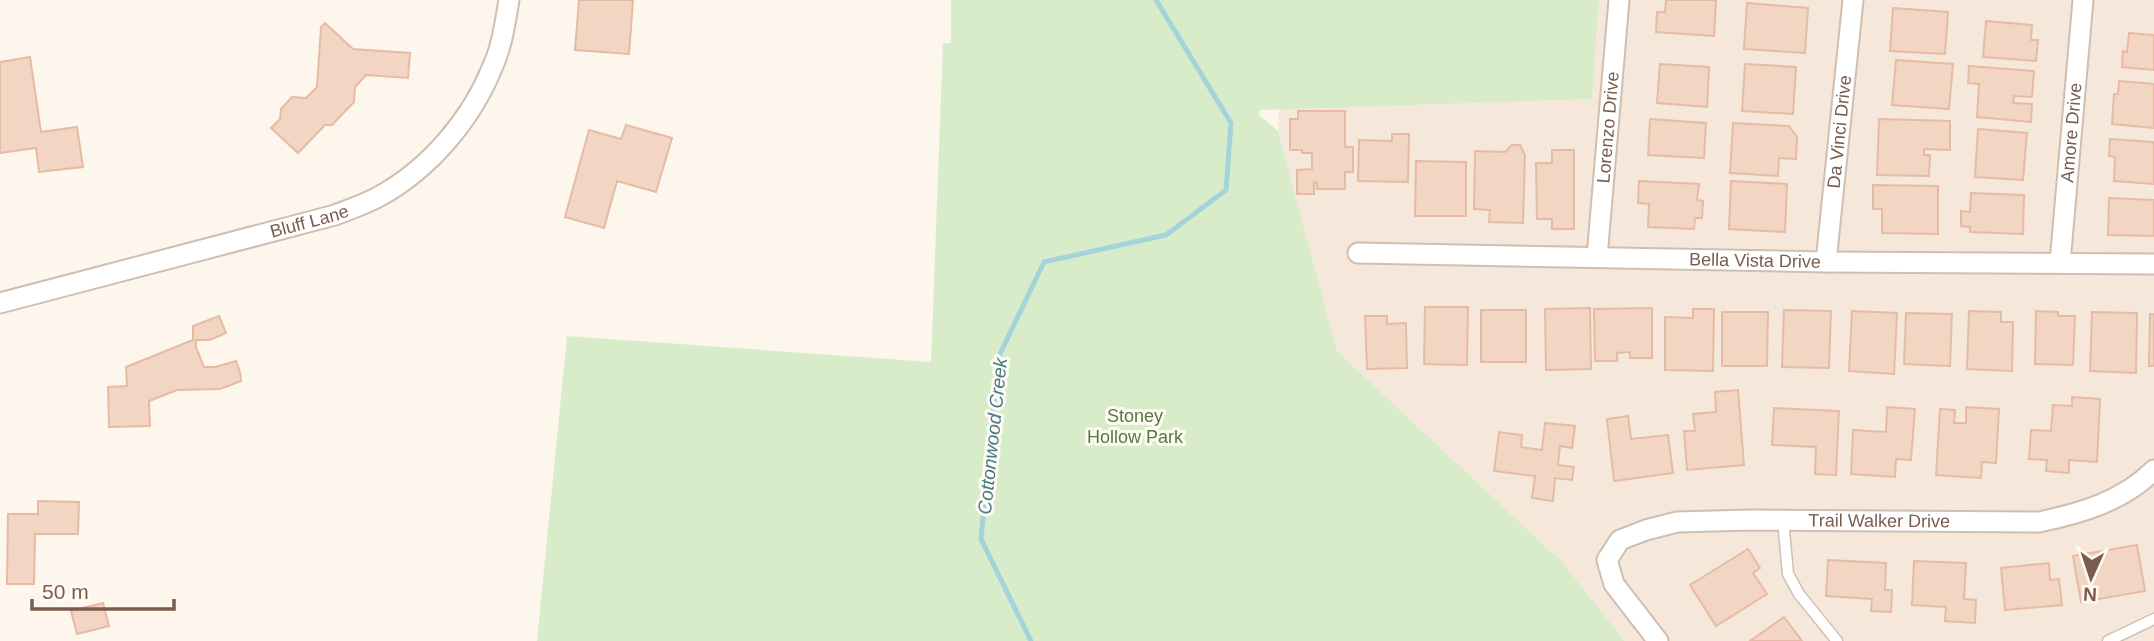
<svg xmlns="http://www.w3.org/2000/svg" width="2154" height="641" viewBox="0 0 2154 641" font-family="Helvetica,sans-serif">
<rect width="100%" height="100%" fill="#fdf6ec"/>
<path fill="#f5e8da" d="M1599,0H2154V641H1625L1562,562L1337,351L1278,131L1279,109L1592,99Z"/>
<path fill="#d8ecc9" d="M951,0H1599L1592,99L1260,110L1259,115L1278,131L1337,351L1562,562L1625,641H537L567,336L931,362L943,43H951Z"/>
<g fill="none" stroke-linecap="round" stroke-linejoin="round">
<path stroke="#a5d3da" stroke-width="5" d="M1031,641L981,539L998,358L1044,262L1166,235L1226,190L1231,123L1156,0"/>
</g>
<path fill="#f3d5c3" stroke="#e6bba3" stroke-width="2" d="M579,0H633L629,54L575,50Z
M1666,0H1716L1714,36L1656,32L1657,12H1665Z
M1747,3L1808,8L1805,53L1744,49Z
M1893,8L1948,12L1945,54L1890,51Z
M1986,21L2032,25L2031,40H2038L2036,61L1983,57Z
M325,23L353,49L410,53L408,78L366,75L355,87L354,102L332,125H325L298,153L271,128L280,119L281,109L292,97L306,98L317,87L321,27Z
M2129,33L2154,35V70L2122,67L2123,51L2127,52Z
M30,57L41,132L77,127L83,167L39,172L36,148L0,153V62Z
M1896,60L1953,64L1949,109L1892,105Z
M1660,64L1709,67L1707,107L1657,103Z
M1745,64L1796,67L1793,114L1742,111Z
M1969,66L2034,71L2032,97L2014,96L2013,103L2032,104L2031,122L1977,117L1979,84L1968,83Z
M2119,81L2154,84V128L2112,124L2114,94H2118Z
M1298,111H1345V147H1353V172H1345V189H1317V183L1314,182V194H1297V170L1312,169V153H1302V150H1290V119H1298Z
M1650,119L1706,123L1704,158L1648,155Z
M1879,119L1950,121V150L1924,149V155H1930L1929,176L1877,175Z
M1733,123L1789,126L1797,137L1796,159L1779,158L1778,176L1730,173Z
M626,125L672,138L656,192L617,181L604,228L565,217L589,130L621,139Z
M1978,129L2027,133L2023,180L1975,177Z
M1392,134H1409L1408,182L1358,181L1359,140L1392,141Z
M2110,139L2154,142V184L2114,181L2115,157L2109,156Z
M1512,145H1520L1525,155L1523,223L1489,222L1490,210L1474,209L1475,151L1505,152Z
M1552,150H1574V229H1552V219H1537L1536,163H1552Z
M1416,161L1466,162V216H1415Z
M1639,181L1699,184L1697,200L1703,201L1702,218H1695L1694,229L1648,227L1649,204L1638,203Z
M1731,181L1787,184L1785,232L1729,229Z
M1873,185L1938,186V234L1882,233V209H1873Z
M1971,193L2024,195L2023,234L1970,232V227L1961,226V211L1970,212Z
M2109,198L2154,200V236L2108,235Z
M1425,307H1468L1467,365L1424,364Z
M1590,308L1591,369L1546,370L1545,309Z
M1652,308V358H1630V352L1617,353V361H1595L1594,309Z
M1693,309H1714L1713,371L1665,370V317L1693,318Z
M1481,310H1526V362H1481Z
M1784,310L1831,311L1829,368L1782,367Z
M1852,311L1897,313L1894,374L1849,371Z
M1969,311L2001,312V322H2013L2012,371L1967,369Z
M2036,311L2058,312V316H2075L2073,365L2035,364Z
M1722,312H1768L1767,366H1722Z
M2092,312L2137,313L2136,373L2090,371Z
M1906,313L1952,314L1950,366L1904,364Z
M2150,314H2154V366H2149Z
M219,316L226,333L210,340H196V347L204,367H215L236,361L240,372L241,381L220,389L177,390L149,401L150,426L109,427L108,387L127,386L126,367L193,340V326Z
M1365,316H1387V324L1406,323L1407,368L1367,369Z
M1738,390L1744,465L1687,470L1684,431H1695L1693,414L1716,412L1715,392Z
M2072,397L2100,399L2097,462L2069,460V473L2046,471L2047,460L2029,459L2031,430L2051,431L2053,405L2072,406Z
M1887,407L1915,409L1911,460L1896,459L1895,477L1851,474L1853,430L1886,432Z
M1966,407L1999,409L1996,463L1982,462L1981,478L1936,475L1940,409L1955,410L1954,423H1966Z
M1774,408L1839,411L1836,475L1815,474L1816,447L1772,445Z
M1628,416L1631,439L1668,435L1673,473L1614,481L1607,419Z
M1545,423L1575,426L1572,448L1560,446L1558,465L1574,467L1572,480L1555,478L1553,501L1532,498L1535,476L1494,471L1499,432L1522,435L1521,447L1542,450Z
M38,501L79,502L78,534H35L34,584H7L8,514H38Z
M2137,545L2145,591L2081,602L2073,556Z
M1748,549L1760,568L1753,573L1767,594L1716,626L1690,585Z
M1828,560L1886,563L1885,590H1892L1891,612L1871,611L1872,599L1826,596Z
M1914,561L1966,563L1964,599L1976,600L1975,623L1945,621L1946,607L1912,605Z
M2049,563L2050,580L2059,579L2062,605L2005,610L2001,568Z
M103,603L109,626L77,634L71,611Z
M1784,617L1802,641H1750Z"/>
<g fill="none" stroke-linecap="round" stroke-linejoin="round">
<defs>
<path id="service" d="M1783,520L1788,574L1799,594L1837,641
M2108,641L2154,619"/>
<g id="minor">
<path id="s1" d="M1358,253L1826,262L2154,264"/>
<path id="s2" d="M1597,257L1619,0"/>
<path id="s3" d="M1826,262L1853,0"/>
<path id="s4" d="M2060,263L2083,0"/>
<path id="s5" d="M0,303L335,215C350,209 366,204 380,196C429,169 471,120 492,68C502,47 505,23 509,0"/>
<path id="s6" d="M1658,641L1614,584L1607,560L1620,540L1646,530L1677,522L1751,520L2039,522C2082,513 2123,501 2154,470"/>
</g>
</defs>
<use href="#service" stroke="#d1beb0" stroke-width="13"/>
<use href="#minor" stroke="#d1beb0" stroke-width="23"/>
<use href="#service" stroke="#fff" stroke-width="10"/>
<use href="#minor" stroke="#fff" stroke-width="19"/>
</g>
<g text-anchor="middle" stroke-width="6" stroke-linejoin="round" paint-order="stroke">
<g font-size="18" fill="#7a5c4d" stroke="#fffaf3">
<text dy="6" stroke="none"><textPath href="#s2" startOffset="130">Lorenzo Drive</textPath></text>
<text dy="6" stroke="none"><textPath href="#s3" startOffset="131">Da Vinci Drive</textPath></text>
<text dy="6" stroke="none"><textPath href="#s4" startOffset="131">Amore Drive</textPath></text>
<text dy="6" stroke="none"><textPath href="#s5" startOffset="320">Bluff Lane</textPath></text>
<text dy="6" stroke="none"><textPath href="#s1" startOffset="397">Bella Vista Drive</textPath></text>
<text dy="6" stroke="none"><textPath href="#s6" startOffset="383">Trail Walker Drive</textPath></text>
</g>
<g font-size="18" fill="#537a41" stroke="#fffaf3">
<text x="1135" y="422">Stoney<tspan x="1135" dy="21">Hollow Park</tspan></text>
</g>
<g font-size="19" font-style="italic" fill="#437c86" stroke="#fffaf3">
<text transform="translate(992 436) rotate(-84)" y="7">Cottonwood Creek</text>
</g>
</g>
<g transform="translate(2091 578) rotate(183)" stroke="#fffaf3" stroke-width="5" paint-order="stroke">
<path d="M0-5L12 26L0 18L-12 26Z" fill="#7a5c4d"/>
<text y="-10" font-size="19" font-weight="bold" text-anchor="middle" fill="#7a5c4d">N</text>
</g>
<path d="M32 599v10h142v-10" fill="none" stroke="#7a5c4d" stroke-width="3.5"/>
<text x="42" y="599" font-size="21" fill="#7a5c4d" stroke="#fffaf3" stroke-width="5" paint-order="stroke">50 m</text>
</svg>
